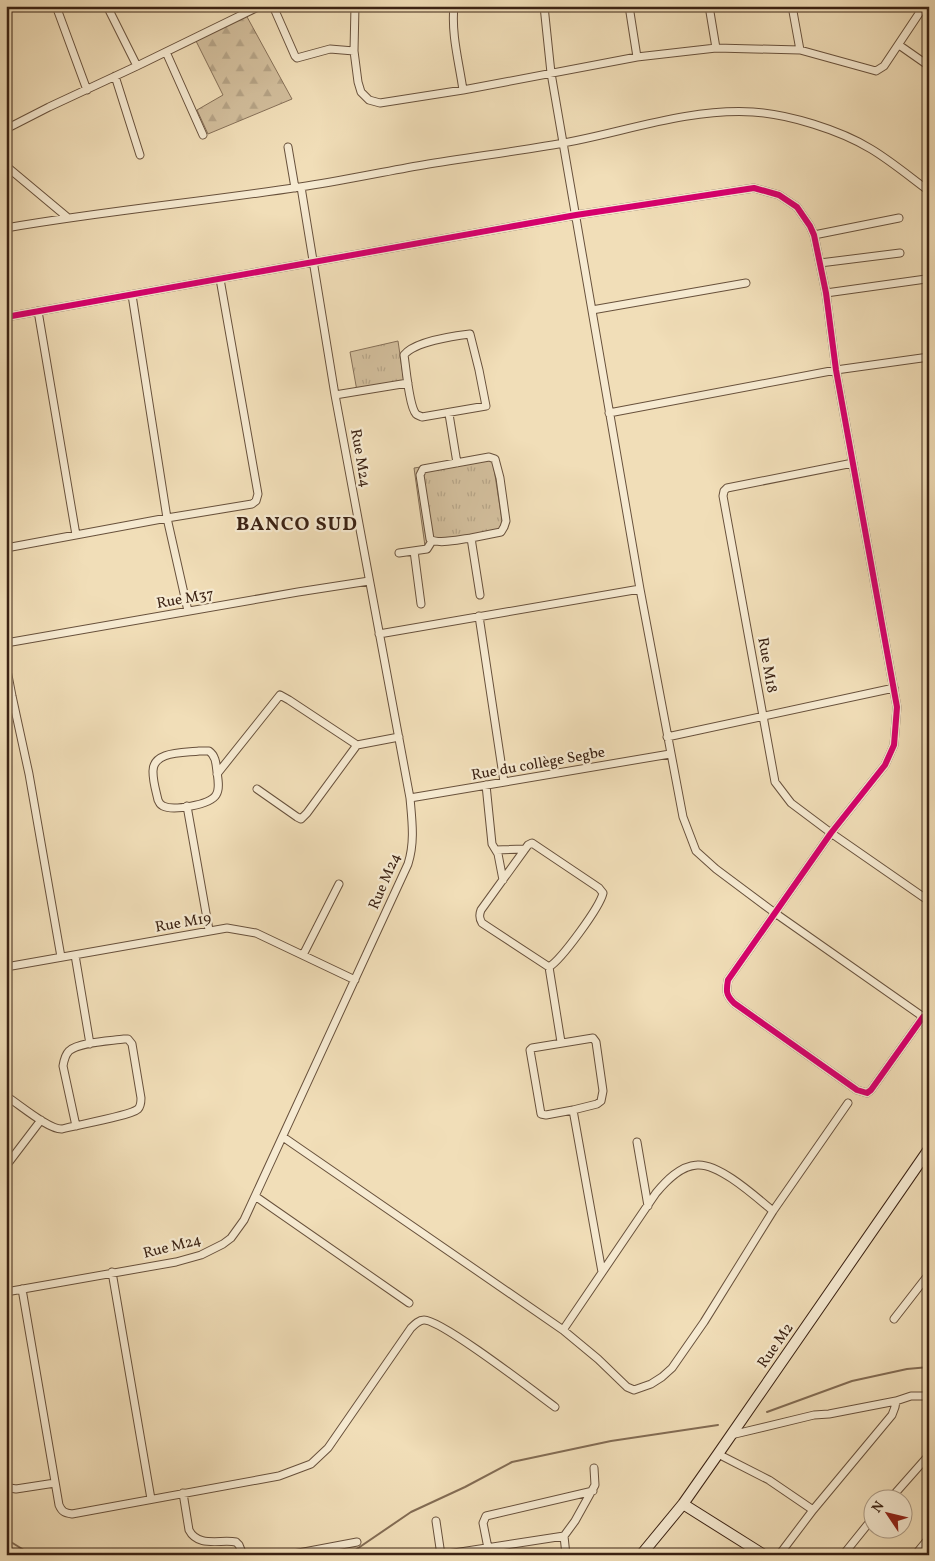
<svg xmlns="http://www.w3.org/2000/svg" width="935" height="1561" viewBox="0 0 935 1561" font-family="Vollkorn,serif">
<defs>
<pattern id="grass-tufts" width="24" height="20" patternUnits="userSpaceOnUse" patternTransform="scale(1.25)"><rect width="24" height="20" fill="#d2be9c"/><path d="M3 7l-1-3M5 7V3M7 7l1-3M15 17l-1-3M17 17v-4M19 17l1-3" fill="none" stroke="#b5a386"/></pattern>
<pattern id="forest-firs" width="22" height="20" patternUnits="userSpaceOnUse" patternTransform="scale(1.25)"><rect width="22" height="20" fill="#d2be9c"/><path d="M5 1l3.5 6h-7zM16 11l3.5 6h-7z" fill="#b5a386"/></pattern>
</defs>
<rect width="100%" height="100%" fill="#f1deb8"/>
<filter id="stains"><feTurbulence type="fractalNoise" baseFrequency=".004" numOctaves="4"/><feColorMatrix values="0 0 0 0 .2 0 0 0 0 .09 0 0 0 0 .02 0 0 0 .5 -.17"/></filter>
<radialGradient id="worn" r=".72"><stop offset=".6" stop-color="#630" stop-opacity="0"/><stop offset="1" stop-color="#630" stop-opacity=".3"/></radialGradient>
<path fill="url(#grass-tufts)" stroke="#867058" d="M398,341L404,382L357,391L350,352Z
M492,456L504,533L425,546L414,468Z"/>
<path fill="url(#forest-firs)" stroke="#867058" d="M246,15L292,99L208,134L197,110L223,95L196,41Z"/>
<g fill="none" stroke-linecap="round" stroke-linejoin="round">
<path stroke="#836c54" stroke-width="2" d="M767,1412L852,1381L907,1369L929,1367
M6,1539L32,1555
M348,1555L411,1512L465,1487L512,1462L611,1441L718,1425"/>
<defs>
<path id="street" d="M56,6L87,90
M107,6L137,66
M273,6L295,56L297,58L330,49L354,51
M355,6L354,51L358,82L361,92L369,100L380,103L463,90L637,57L716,48L800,50L876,71L884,66L924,6
M454,6C451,34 459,62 463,90
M544,6L551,73L640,589L683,817L696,851L716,869L775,913L929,1021
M629,6L637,57
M709,6L716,48
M792,6L800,50
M899,45L929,66
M166,52L203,135
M115,76L140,155
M6,129L49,107L137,66L260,6
M288,147L295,188
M6,166L67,217
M6,228C104,211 202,202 300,187C341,181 382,172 423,165C463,158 505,153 546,146C615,136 681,108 753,112C788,114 840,130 871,149C891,161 910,177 929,191
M814,235L899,218
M820,263L900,253
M826,293L926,279
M132,295L167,518L188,611
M592,310L746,283
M38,311L76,535
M6,317L576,215L754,188L779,195L797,207L810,226L814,235L826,293L836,370L897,707L894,745L885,765L831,833L728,980C726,991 726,995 734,1003L857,1090L867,1093L871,1090L923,1017
M470,334L479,370L486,406L422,417C420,416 417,415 416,414C409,406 406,367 404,355C414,342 453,336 470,334Z
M335,395L408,383
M609,413L836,370L929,357
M449,414L457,463
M853,463L727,488L724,491L723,496L775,782L791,803L831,833L929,901
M471,538C461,539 438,545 430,539L420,475L423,469L489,457L495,459L500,478L506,521L504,527L501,532L471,538L480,595
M6,548L167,518L252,504L256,501L258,494L220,279
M414,551L421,604
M399,553L427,549L432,541
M479,616L504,782
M379,634L640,589
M6,643L298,592L369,581
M6,665L12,696L29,774L61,957
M667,737L894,688
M199,751H209C216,756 216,764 217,772C218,779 220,789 216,795C210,805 173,811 163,806C160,804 160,804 158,800C156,791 153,782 153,772C152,751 184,753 199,751Z
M217,774L280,695L289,700L357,745L399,737
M486,785L492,844L498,854L503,880
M257,789L297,817L301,819L307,813L357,745
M410,798L670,754
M187,806L209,930
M496,850L525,849
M75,955L90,1044
M303,955L339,884
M6,967L227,928L256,933L355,980
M549,967C561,960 600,907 603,893L599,888L532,843L528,845L481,910C479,915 479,918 482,923L549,967L561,1042
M593,1038L596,1042L603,1091L601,1101L597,1104L573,1110L546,1115L541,1114L530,1050L532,1048Z
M6,1096C19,1104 49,1130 62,1129C76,1125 130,1116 138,1109C141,1106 141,1102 141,1098L132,1044L128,1039H124C110,1041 79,1042 69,1051C65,1055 64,1060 63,1066L76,1126
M573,1110L602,1272
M283,1137L563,1330L598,1359L627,1387L634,1390L651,1384L662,1377L672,1368L704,1322L773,1211L848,1103
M637,1142L648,1206
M6,1166L41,1120
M255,1196L409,1303
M112,1272L151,1499
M22,1289L59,1505C62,1512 65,1513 72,1514L279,1476L311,1464L328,1448L411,1328C415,1324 419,1320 424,1320C442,1320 536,1393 555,1407
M6,1292L176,1262L201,1255L223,1244L231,1238L244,1220L408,864C415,842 412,821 410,798L335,395L301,187
M894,1319L929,1274
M563,1330L656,1193C666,1181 680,1166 697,1165C719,1163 756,1197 773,1211
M896,1401L911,1396H929
M731,1435L814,1415L829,1414L896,1401L895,1407L892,1415L813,1510L779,1555
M718,1454L769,1480L813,1510
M6,1485L10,1488L16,1489L55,1483
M183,1493L189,1530C198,1548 221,1539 236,1542L239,1545L243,1555
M891,1498L929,1455
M436,1521L441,1555
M564,1536L566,1555
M488,1548L483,1523L486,1516L593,1491
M288,1555L357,1542
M441,1555L564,1536L575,1521L595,1485L594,1468
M843,1555L872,1519
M915,1555L929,1538"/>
<path id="secondary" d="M683,1504L764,1555
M641,1555L683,1504L718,1454L929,1149"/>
</defs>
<use href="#street" stroke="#68513c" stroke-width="9"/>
<use href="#secondary" stroke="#3b2213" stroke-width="12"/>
<use href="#street" stroke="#f6ead1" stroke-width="7"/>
<use href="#secondary" stroke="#f6ead1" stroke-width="10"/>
<defs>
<path id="cycleway" d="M6,317L576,215L754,188L779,195L797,207L810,226L814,235L826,293L836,370L897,707L894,745L885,765L831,833L728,980C726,991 726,995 734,1003L857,1090L867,1093L871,1090L923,1017"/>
</defs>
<use href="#cycleway" stroke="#f6ead1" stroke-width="9"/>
<use href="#cycleway" stroke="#d6006c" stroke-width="6"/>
</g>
<g text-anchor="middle" stroke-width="4.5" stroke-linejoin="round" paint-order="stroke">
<g font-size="15" fill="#3b2213" stroke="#f6ead1">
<text transform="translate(361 458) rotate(80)" y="5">Rue M24</text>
<text transform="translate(185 598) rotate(-10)" y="5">Rue M37</text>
<text transform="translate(768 665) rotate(80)" y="5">Rue M18</text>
<text transform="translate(538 763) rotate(-10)" y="5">Rue du collège Segbe</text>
<text transform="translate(384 881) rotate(-67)" y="5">Rue M24</text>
<text transform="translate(183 922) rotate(-10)" y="5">Rue M19</text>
<text transform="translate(172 1246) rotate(-14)" y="5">Rue M24</text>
<text transform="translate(775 1345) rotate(-55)" y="5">Rue M2</text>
</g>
<g font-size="20" font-weight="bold" letter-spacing="1" fill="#3b2213" stroke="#f6ead1">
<text x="297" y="530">BANCO SUD</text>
</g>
</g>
<rect width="935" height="1561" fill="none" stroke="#f1deb8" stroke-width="25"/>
<rect x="8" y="8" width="920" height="1546" fill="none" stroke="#3b2213" stroke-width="2.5"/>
<rect x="12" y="12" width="910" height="1536" fill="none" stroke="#3b2213"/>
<g transform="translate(888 1514) rotate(305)"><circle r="24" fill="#f6ead1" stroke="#ab9a85"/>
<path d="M0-4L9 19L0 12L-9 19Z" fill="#8f2418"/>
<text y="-8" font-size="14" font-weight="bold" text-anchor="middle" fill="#3b2213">N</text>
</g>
<rect width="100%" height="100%" filter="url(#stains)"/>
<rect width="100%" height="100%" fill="url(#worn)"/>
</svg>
